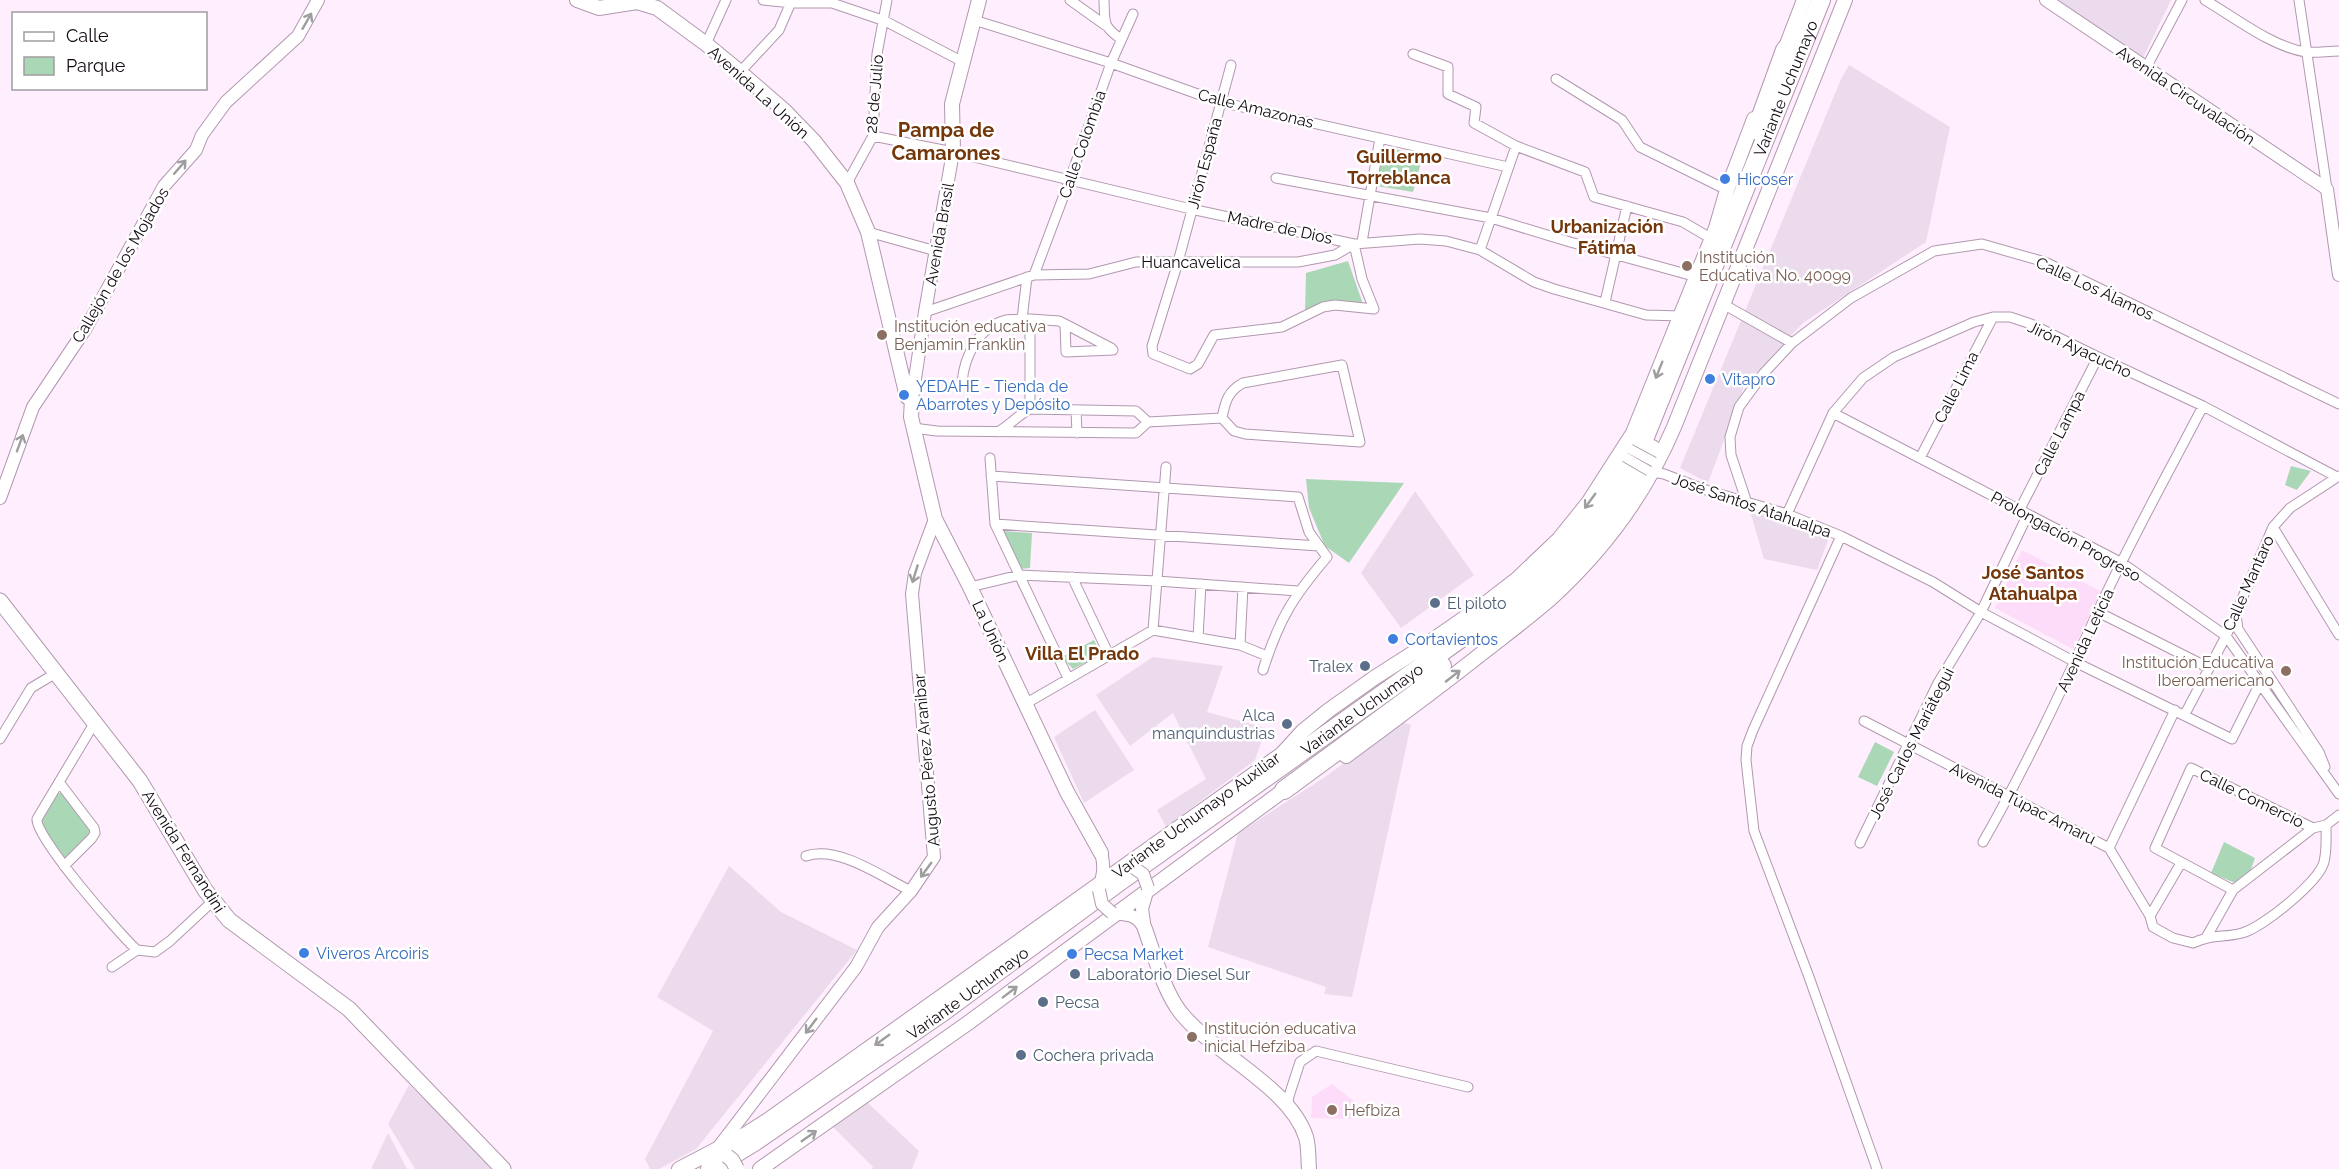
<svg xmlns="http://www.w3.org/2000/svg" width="2339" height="1169" viewBox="0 0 2339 1169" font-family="Raleway,sans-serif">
<rect width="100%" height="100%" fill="#ffeefd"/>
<path fill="#fddcf9" d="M2022,550L2102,592L2073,649L1995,608Z
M1332,1084L1354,1101L1353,1119L1311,1118L1312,1097Z"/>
<path fill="#ecdbec" d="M2057,0H2171L2143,58Z
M1849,65L1950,127L1926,242L1803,323L1744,386L1708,483L1680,468L1841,79Z
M1415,491L1474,575L1401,628L1361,573Z
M1749,508L1829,538L1817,570L1764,559Z
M1153,657L1223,666L1207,712L1266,728L1255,760L1166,827L1157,810L1206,779L1173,713L1130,746L1096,695Z
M1095,710L1134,770L1084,803L1054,737Z
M1402,722L1411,725L1352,997L1324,994L1326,987L1208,947L1238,833L1322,779Z
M729,866L781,912L857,950L696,1149L659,1169H650L645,1159L713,1031L657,997Z
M409,1085L499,1169H415L388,1124Z
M867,1102L919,1151L912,1169H872L873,1167L833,1127Z
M388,1133L407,1169H371Z"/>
<path fill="#aad8b7" d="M1384,147L1423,155L1413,192L1377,186Z
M1348,261L1363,304L1323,302L1305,311L1306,273Z
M2291,466L2311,471L2297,490L2285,485Z
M1306,479L1404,483L1349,563L1325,546L1309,508Z
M1001,531L1032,533L1030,568L1019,569Z
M1094,640L1101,654L1073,669L1062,657Z
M1875,742L1894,752L1877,786L1858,777Z
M58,793H63L91,833L65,859L39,825Z
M2224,842L2255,858L2245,887L2211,873Z"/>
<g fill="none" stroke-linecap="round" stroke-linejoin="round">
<defs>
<path id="minor" d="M763,0L792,3H832L885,21L963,62
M1070,0L1105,25
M1104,0C1105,22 1102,26 1121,39
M2205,0C2234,17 2272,47 2306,52C2316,53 2328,51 2339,51
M2299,0L2327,189
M974,20L1111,63L1220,102L1508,167
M706,44L726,0
M1413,54L1448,67V94L1476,107L1474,123L1516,146L1585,172L1594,197L1683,222L1712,239
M1231,65L1178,262L1152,346L1153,354L1190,369L1198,364L1214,335L1282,327L1323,307L1335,305L1374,309L1362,279L1354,244
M2146,68L2182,0
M740,72L779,30L792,0
M1556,79L1622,120L1640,147L1727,190
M873,136L953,152L1191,209L1354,244L1420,239L1446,241L1480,250L1534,282L1554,289L1646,315L1681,316
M1276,178L1491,218L1570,242L1697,277
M847,183L873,136L877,54L887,0
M868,232L936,251
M1362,242L1380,138
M1480,250L1516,146
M1034,275L1070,179L1111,63L1133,14
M1605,302L1627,206
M1723,304L1792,343
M925,312L1034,275L1089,274L1136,262H1298L1335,255L1354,244
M1022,319L1027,277
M962,383C964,357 978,327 1006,320C1013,319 1022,319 1030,319
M1030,409V319L1059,321L1065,324L1111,348L1113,350L1066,352L1065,324
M1076,410L1077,433
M1833,413L2122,563L2226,636L2339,794
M913,428L937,431L1136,433L1148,422L1222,418L1234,431L1245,434L1360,442L1342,365L1243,383C1228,391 1225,402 1222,418
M998,432C1010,425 1018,415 1030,409L1136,411L1148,422
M990,458L995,524L1068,678
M1920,458L1993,317
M1649,471L1664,474L1703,489L1787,514L1841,536L1933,582L1981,612L2075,662L2232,739L2260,683
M991,476L1298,497L1309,532L1327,557C1293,597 1279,619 1263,670
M1747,503L1731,455L1730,437L1739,407L1763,374L1792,343L1851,298L1934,251L1982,244L2045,262L2339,404
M2020,509L2098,357
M1787,514L1833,413L1863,378L1894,357L1974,322L1993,317H2010L2031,324L2098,357L2203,406L2337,477
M995,524L1319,546
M2273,527L2339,635
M1841,536L1753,730L1747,746L1746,760L1754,831L1809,977L1877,1169
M1072,577L1109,655
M970,587L1019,575L1157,581L1298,591
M2098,612L2209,668
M2236,615L2238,629L2319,752L2325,767
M1153,630L1166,467
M1198,638L1201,584
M1240,645L1243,587
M1025,704L1153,630L1240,645L1267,656
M2185,714L2226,636L2273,527L2290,508L2339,476
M1864,721L2109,848L2150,916L2153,927L2173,938L2193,943C2212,934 2223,938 2242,933C2262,928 2319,882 2324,862C2327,850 2326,837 2326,825
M95,722L37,819C35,837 120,935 137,950L155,952L170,941L213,901
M0,739L31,688L56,673
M59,782L94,828L95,833L92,838L64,866
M1983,842C2027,765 2064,685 2101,605C2132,537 2169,472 2203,406
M1860,843L1938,683L1981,612L2028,514
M2109,848L2175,710
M806,856C838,845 882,877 911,891
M2233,890L2155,848L2191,768L2313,828
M2150,916L2181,863
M2207,936L2233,890L2313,828L2326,825L2339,815
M112,967L137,950
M1287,1107L1289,1096L1300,1062L1316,1051L1468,1087"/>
<path id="tertiary" d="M2046,0L2327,189L2339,275
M912,399L925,312L953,152
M0,498L33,407L86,328L164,186L196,150L202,135L226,102L298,36L318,0
M1100,887C1103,874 1105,866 1101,853
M1112,913C1127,915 1136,913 1144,928
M1145,929L1142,909L1148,888
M718,1148L856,967L878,927L911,891L934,857L912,594L915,573L935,519"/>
<path id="secondary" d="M577,0L599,8L637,2L657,8L706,44L740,72L785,111L814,141L847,183L868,232L907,397L912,399L911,417L935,519L970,587L1067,792L1101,853
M1782,57L1804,0
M953,152L952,104L979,0
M1346,756C1392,722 1437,689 1481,654C1504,636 1527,619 1549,600C1602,552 1646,493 1674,427L1845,0
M1145,929C1154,954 1164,992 1181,1013C1213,1053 1290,1087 1306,1137C1309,1147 1308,1158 1309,1169
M679,1169L746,1134L768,1120L1282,754L1303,731L1329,710L1374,678L1424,646L1486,603L1517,579L1559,539L1588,503L1633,433L1716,228L1727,190L1754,119
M760,1169L968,1023L1284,790L1293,786"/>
<path id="primary" d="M0,601L140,781L205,890L229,920L349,1009L503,1169"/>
<g id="motorway">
<path d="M1756,130L1785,50"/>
<path d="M1484,636C1554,587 1614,527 1652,449"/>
<path d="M1284,790L1416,693L1442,666"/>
<path id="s1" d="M710,1169L754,1142L944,1011L1119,882L1495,614L1547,572L1588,527L1619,483L1643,442L1821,0"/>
</g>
</defs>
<use href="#minor" stroke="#b198af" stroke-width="11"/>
<use href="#tertiary" stroke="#b198af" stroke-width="14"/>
<use href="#secondary" stroke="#b198af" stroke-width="16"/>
<use href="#primary" stroke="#b198af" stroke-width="17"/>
<use href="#motorway" stroke="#b198af" stroke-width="20"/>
<use href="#minor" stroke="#fff" stroke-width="9"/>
<use href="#tertiary" stroke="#fff" stroke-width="12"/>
<use href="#secondary" stroke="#fff" stroke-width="14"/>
<use href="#primary" stroke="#fff" stroke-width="15"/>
<use href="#motorway" stroke="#fff" stroke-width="18"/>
<defs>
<path id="minor-bridge" d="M1630,449L1654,462
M1625,457L1649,471"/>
<path id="tertiary-bridge" d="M1131,866L1143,874L1148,888
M1099,890L1102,904L1112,913"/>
<path id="secondary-bridge" d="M727,1156L732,1160L737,1169"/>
</defs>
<use href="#minor-bridge" stroke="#b198af" stroke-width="11" stroke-linecap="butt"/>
<use href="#tertiary-bridge" stroke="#b198af" stroke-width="14" stroke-linecap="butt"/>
<use href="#secondary-bridge" stroke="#b198af" stroke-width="16" stroke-linecap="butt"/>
<use href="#minor-bridge" stroke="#fff" stroke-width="9"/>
<use href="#tertiary-bridge" stroke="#fff" stroke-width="12"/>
<use href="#secondary-bridge" stroke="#fff" stroke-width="14"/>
</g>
<defs><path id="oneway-shaft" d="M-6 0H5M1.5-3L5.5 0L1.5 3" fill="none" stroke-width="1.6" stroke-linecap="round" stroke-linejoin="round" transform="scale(1.5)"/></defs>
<g stroke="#a09da0">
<use href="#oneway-shaft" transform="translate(307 21) rotate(-60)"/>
<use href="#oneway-shaft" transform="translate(180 167) rotate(-49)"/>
<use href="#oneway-shaft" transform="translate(1659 370) rotate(112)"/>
<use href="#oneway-shaft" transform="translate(20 443) rotate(-70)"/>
<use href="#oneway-shaft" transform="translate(1590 501) rotate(126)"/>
<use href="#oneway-shaft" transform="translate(915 574) rotate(107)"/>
<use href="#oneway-shaft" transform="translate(1453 676) rotate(-38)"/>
<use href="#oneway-shaft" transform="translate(926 870) rotate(126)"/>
<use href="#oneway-shaft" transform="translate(1010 992) rotate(-37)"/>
<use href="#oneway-shaft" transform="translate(811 1026) rotate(127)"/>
<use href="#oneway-shaft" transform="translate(882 1040) rotate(144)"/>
<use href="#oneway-shaft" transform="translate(809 1136) rotate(-35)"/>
</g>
<g fill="#3f7fe0" stroke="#fff" stroke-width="2">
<circle cx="1725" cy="179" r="6"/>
<circle cx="1710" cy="379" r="6"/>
<circle cx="904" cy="395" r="6"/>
<circle cx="1393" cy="639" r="6"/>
<circle cx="304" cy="953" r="6"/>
<circle cx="1072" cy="954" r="6"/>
</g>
<g fill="#8d6e63" stroke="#fff" stroke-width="2">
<circle cx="1687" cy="266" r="6"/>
<circle cx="882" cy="335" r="6"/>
<circle cx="2286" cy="671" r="6"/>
<circle cx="1192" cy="1037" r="6"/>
<circle cx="1332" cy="1110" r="6"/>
</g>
<g fill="#5c6f8a" stroke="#fff" stroke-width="2">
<circle cx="1435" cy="603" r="6"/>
<circle cx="1365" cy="666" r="6"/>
<circle cx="1287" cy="724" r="6"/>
<circle cx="1075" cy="974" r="6"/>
<circle cx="1043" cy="1002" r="6"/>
<circle cx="1021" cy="1055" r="6"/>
</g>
<g text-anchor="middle" stroke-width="5" stroke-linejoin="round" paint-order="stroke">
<g font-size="16" fill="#120911" stroke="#fff">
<text dy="6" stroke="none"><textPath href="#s1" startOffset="1572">Variante Uchumayo</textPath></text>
<text transform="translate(759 92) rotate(42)" y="6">Avenida La Unión</text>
<text transform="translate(874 94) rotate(-85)" y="6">28 de Julio</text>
<text transform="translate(2186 95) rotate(34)" y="6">Avenida Circuvalación</text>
<text transform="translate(1256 108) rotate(14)" y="6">Calle Amazonas</text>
<text transform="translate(1082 144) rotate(-71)" y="6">Calle Colombia</text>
<text transform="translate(1204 163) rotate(-75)" y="6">Jirón España</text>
<text transform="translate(1280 227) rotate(12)" y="6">Madre de Dios</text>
<text transform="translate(939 234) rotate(-80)" y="6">Avenida Brasil</text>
<text x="1191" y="268">Huancavelica</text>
<text transform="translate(120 265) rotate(-60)" y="6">Callejón de los Mojados</text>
<text transform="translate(2095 288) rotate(25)" y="6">Calle Los Álamos</text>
<text transform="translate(2080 349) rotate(25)" y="6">Jirón Ayacucho</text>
<text transform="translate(1956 387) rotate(-63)" y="6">Calle Lima</text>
<text transform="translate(2059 433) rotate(-63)" y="6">Calle Lampa</text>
<text transform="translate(1752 505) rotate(19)" y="6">José Santos Atahualpa</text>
<text transform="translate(2066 536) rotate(29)" y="6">Prolongación Progreso</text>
<text transform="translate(2248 583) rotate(-66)" y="6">Calle Mantaro</text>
<text transform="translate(991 631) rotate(65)" y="6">La Unión</text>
<text transform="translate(2085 640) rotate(-65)" y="6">Avenida Leticia</text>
<text dy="6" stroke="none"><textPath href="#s1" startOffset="798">Variante Uchumayo</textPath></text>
<text transform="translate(1911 743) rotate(-63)" y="6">José Carlos Mariátegui</text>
<text transform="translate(926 760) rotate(-95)" y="6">Augusto Pérez Aranibar</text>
<text transform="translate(2252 798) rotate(26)" y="6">Calle Comercio</text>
<text transform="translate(2023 803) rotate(27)" y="6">Avenida Túpac Amaru</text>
<text transform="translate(1196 815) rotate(-36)" y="6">Variante Uchumayo Auxiliar</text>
<text transform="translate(184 851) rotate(58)" y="6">Avenida Fernandini</text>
<text dy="6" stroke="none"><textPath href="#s1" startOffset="312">Variante Uchumayo</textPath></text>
</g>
<g font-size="16" fill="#366cbe" stroke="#fff" text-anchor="start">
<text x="1737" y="185">Hicoser</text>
<text x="1722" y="385">Vitapro</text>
<text x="916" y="392">YEDAHE - Tienda de<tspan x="916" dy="18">Abarrotes y Depósito</tspan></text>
<text x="1405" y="645">Cortavientos</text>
<text x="316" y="959">Viveros Arcoiris</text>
<text x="1084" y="960">Pecsa Market</text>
</g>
<g font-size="16" fill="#785e54" stroke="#fff" text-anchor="start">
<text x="1699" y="263">Institución<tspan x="1699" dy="18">Educativa No. 40099</tspan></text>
<text x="894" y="332">Institución educativa<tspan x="894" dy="18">Benjamin Franklin</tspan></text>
<text x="2274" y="668" text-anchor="end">Institución Educativa<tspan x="2274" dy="18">Iberoamericano</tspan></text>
<text x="1204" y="1034">Institución educativa<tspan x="1204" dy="18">inicial Hefziba</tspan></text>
<text x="1344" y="1116">Hefbiza</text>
</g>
<g font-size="16" fill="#4e5e75" stroke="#fff" text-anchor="start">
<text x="1447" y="609">El piloto</text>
<text x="1353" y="672" text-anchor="end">Tralex</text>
<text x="1275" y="721" text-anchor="end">Alca<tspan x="1275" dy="18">manquindustrias</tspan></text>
<text x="1087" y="980">Laboratorio Diesel Sur</text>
<text x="1055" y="1008">Pecsa</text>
<text x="1033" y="1061">Cochera privada</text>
</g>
<g font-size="18" font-weight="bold" fill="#74370c" stroke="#fff">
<text x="1399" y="163">Guillermo<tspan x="1399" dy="21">Torreblanca</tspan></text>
<text x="1607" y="233">Urbanización<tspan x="1607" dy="21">Fátima</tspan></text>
<text x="2033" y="579">José Santos<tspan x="2033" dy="21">Atahualpa</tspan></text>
<text x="1082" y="660">Villa El Prado</text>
</g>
<g font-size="20" font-weight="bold" fill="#74370c" stroke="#fff">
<text x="946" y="137">Pampa de<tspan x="946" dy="23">Camarones</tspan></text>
</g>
</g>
<rect x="12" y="12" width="195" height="78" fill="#ffffff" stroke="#a09da0" stroke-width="1.5"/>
<rect x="24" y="32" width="30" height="9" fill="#ffffff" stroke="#a09da0" stroke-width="1.5"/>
<text x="66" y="42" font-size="18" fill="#120911">Calle</text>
<rect x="24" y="57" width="30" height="18" fill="#aad8b7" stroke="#a09da0" stroke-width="1.5"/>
<text x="66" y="72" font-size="18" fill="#120911">Parque</text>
</svg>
